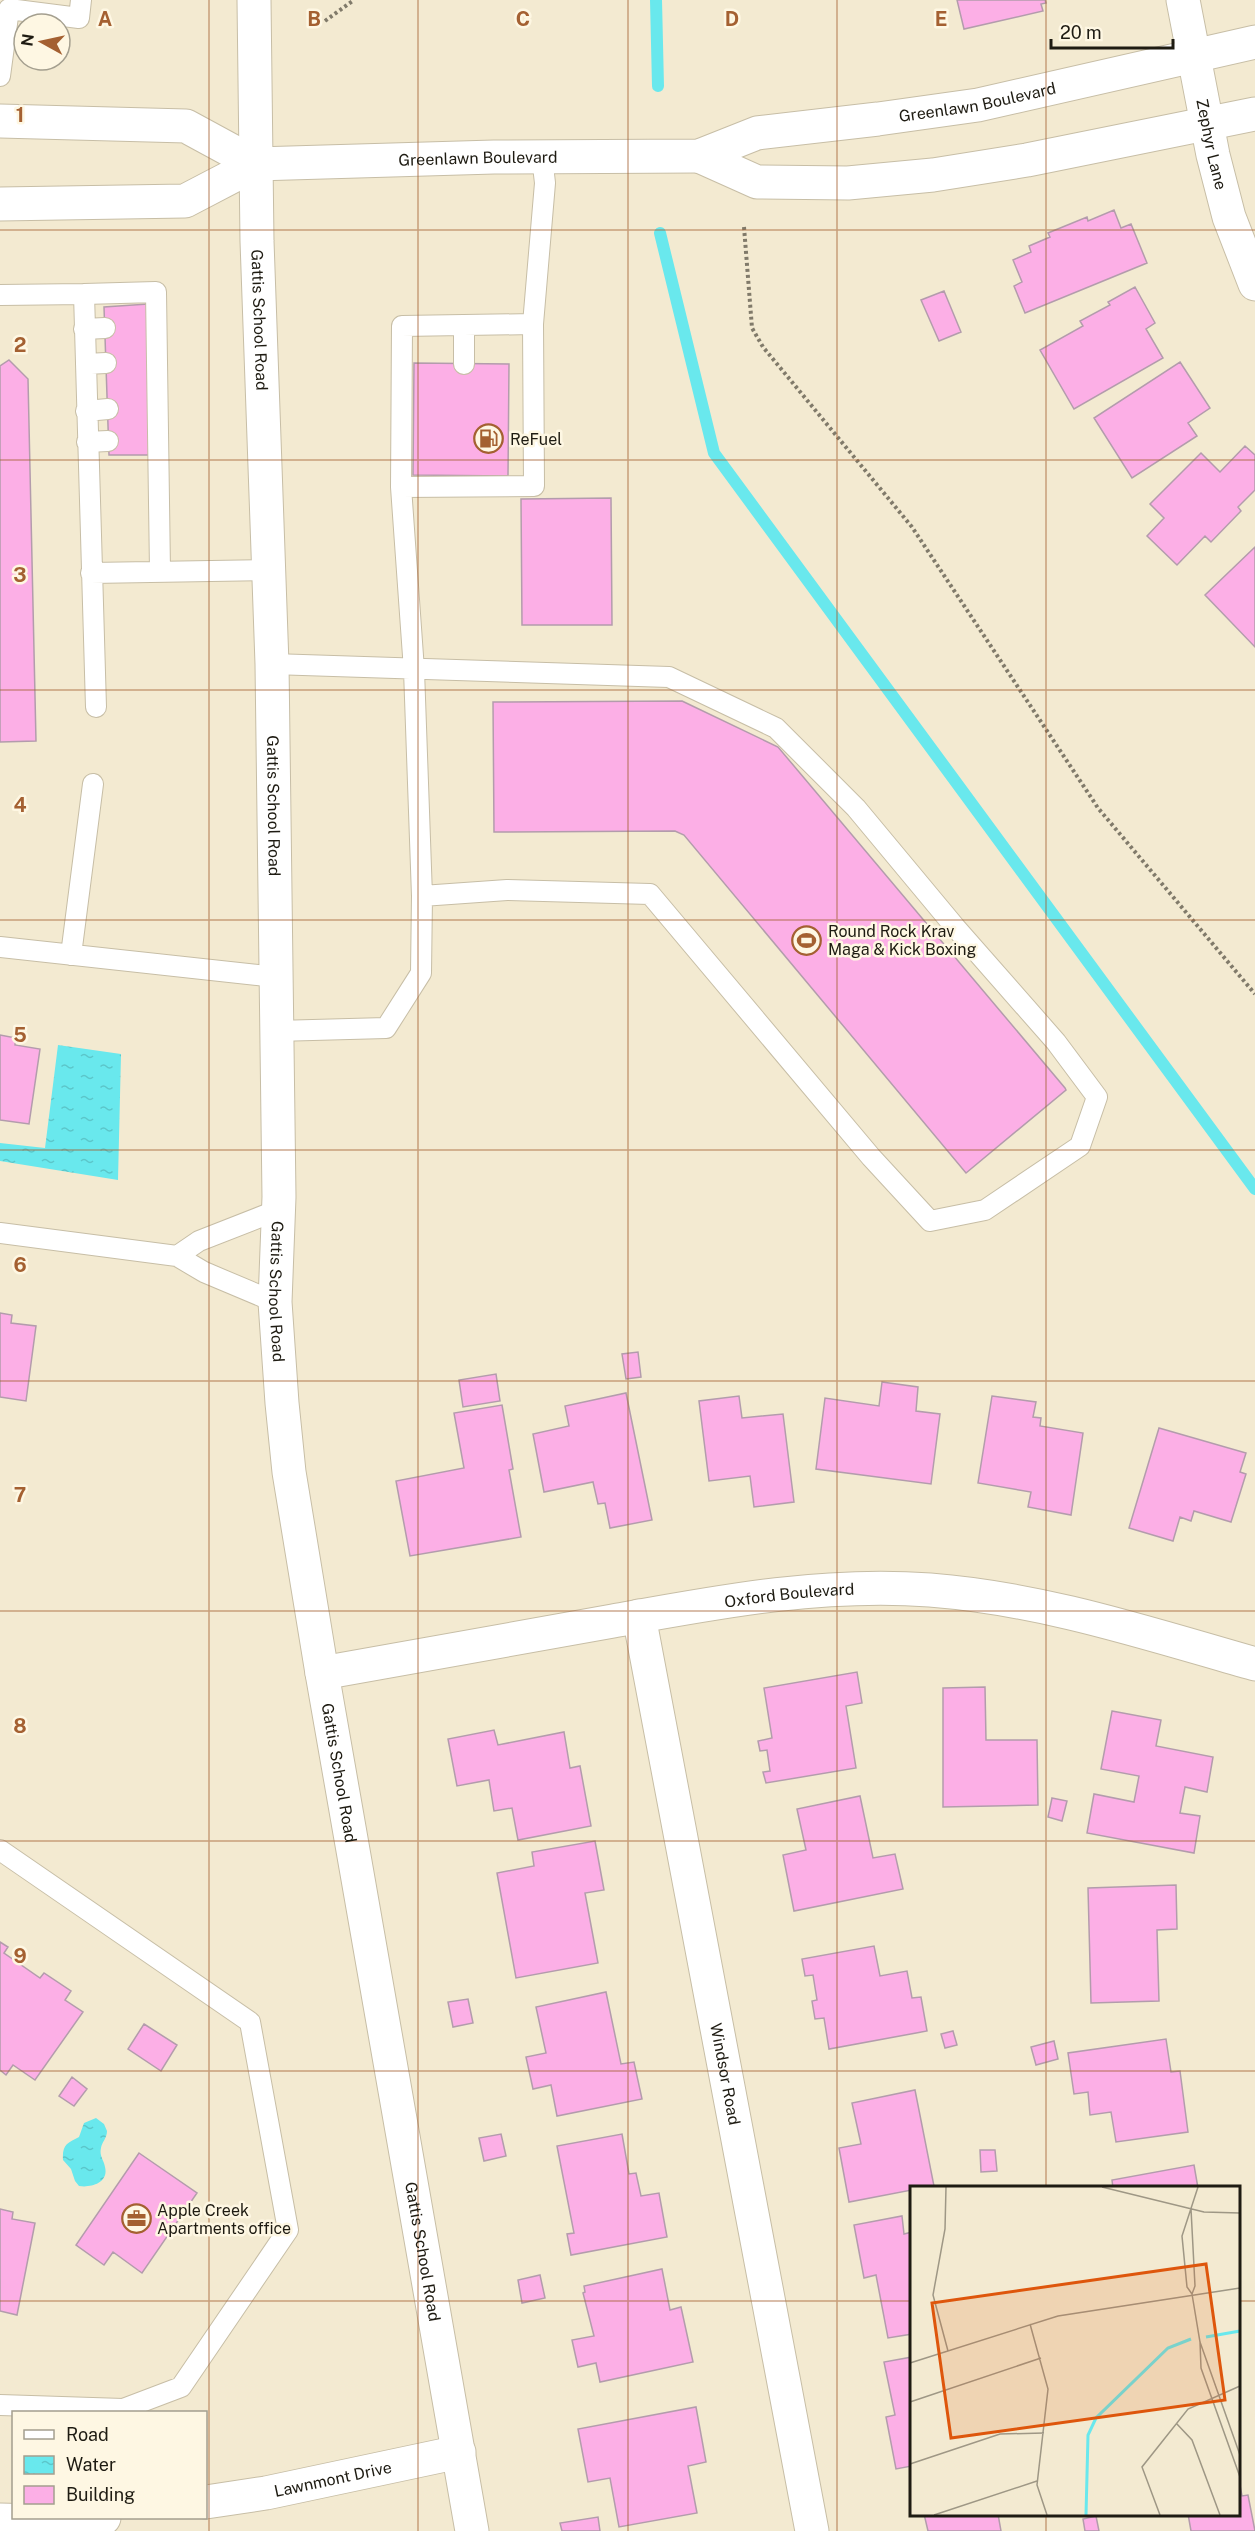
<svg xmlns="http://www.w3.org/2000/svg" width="1255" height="2531" viewBox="0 0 1255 2531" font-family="'Public Sans',sans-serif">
<defs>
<pattern id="water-ripples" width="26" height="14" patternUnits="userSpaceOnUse" patternTransform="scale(1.5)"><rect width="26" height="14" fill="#69e8ed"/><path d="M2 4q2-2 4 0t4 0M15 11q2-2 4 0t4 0" fill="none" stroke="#5bc6ca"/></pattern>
</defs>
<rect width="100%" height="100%" fill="#f3ead1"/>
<path fill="url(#water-ripples)" d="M58,1045L121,1054L118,1180L0,1161V1143L45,1148Z
M96,2118L104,2124L107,2131C107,2138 102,2142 101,2148C99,2156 104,2160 105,2167C109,2183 91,2188 79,2186L75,2181L71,2169L63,2160C62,2145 67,2143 79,2137L84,2123Z"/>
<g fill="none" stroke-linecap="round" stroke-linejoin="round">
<path stroke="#69e8ed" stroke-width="12" d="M656,0L658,86
M660,233L714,453L1255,1189"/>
</g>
<path fill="#fcafe6" stroke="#b39cac" stroke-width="1.5" d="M957,0H1045L1046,3L1041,4L1043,11L964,29Z
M1114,210L1121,228L1131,224L1147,263L1025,313L1014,286L1022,282L1013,260L1031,252L1029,246L1050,237L1048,233L1087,217L1088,221Z
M1135,287L1155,323L1146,329L1163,358L1074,409L1040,350L1083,326L1080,321L1110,305L1108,302Z
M944,291L961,332L939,341L921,300Z
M148,304L149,455H109L104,307Z
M9,360L28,379L36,741L0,742V366Z
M1180,362L1210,408L1188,423L1197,436L1132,478L1094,418Z
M414,363L509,364L508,476L413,475Z
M1245,446L1255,455V490L1238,507L1241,511L1211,542L1205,536L1177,565L1147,536L1164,518L1150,504L1201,453L1220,472Z
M611,498L612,625H522L521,499Z
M1255,547V647L1205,595Z
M682,701L778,747L1065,1088L1066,1090L966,1173L684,835L675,831L494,832L493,702Z
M0,1035L16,1038L15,1045L40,1049L29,1124L0,1120Z
M0,1313L12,1315L11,1323L36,1326L26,1401L0,1397Z
M638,1352L641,1377L626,1379L622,1354Z
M496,1374L500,1401L463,1407L459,1380Z
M882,1382L918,1387L916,1411L940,1414L931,1484L816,1469L825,1398L879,1406Z
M626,1393L652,1520L610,1528L605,1503L598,1504L593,1482L544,1492L533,1434L569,1426L565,1406Z
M739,1396L742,1418L783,1414L794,1502L754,1507L750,1476L709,1481L699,1401Z
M992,1396L1036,1402L1033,1417L1041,1418L1040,1426L1083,1433L1071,1515L1028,1507L1031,1492L978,1483Z
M502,1405L513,1469L509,1470L521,1537L410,1556L396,1481L464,1468L454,1413Z
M1159,1428L1246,1453L1240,1472L1246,1474L1231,1522L1194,1511L1191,1521L1180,1517L1173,1541L1129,1528Z
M857,1672L862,1703L846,1706L856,1768L766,1783L763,1772L770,1771L767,1750L760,1751L758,1741L772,1738L764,1688Z
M985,1687L986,1740H1037L1038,1805L943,1807V1688Z
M1112,1711L1161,1720L1156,1746L1213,1757L1207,1792L1185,1787L1180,1813L1200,1816L1194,1853L1087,1833L1094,1794L1134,1802L1139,1776L1101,1769Z
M494,1730L498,1745L564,1732L570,1768L580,1766L591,1826L518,1840L512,1808L494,1811L489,1780L457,1786L448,1739Z
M860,1796L873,1858L895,1854L903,1889L794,1911L783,1855L806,1850L797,1809Z
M1052,1798L1067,1801L1062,1821L1048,1817Z
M595,1841L604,1890L585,1893L598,1963L516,1978L497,1873L534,1866L532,1852Z
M1176,1885L1177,1929L1157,1930L1159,2001L1091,2003L1088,1888Z
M0,1942L8,1947L4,1953L40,1978L44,1973L71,1991L65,2000L83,2012L35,2080L13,2065L6,2075L0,2070Z
M874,1946L880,1976L907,1971L912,1998L921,1997L927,2031L829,2049L824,2018L815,2019L812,2001L817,2000L813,1975L805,1976L802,1959Z
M606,1992L621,2064L634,2062L642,2099L557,2116L551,2085L533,2089L526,2057L546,2053L536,2007Z
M468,1999L473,2023L453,2027L448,2002Z
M144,2024L177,2045L161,2071L128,2049Z
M953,2031L957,2045L945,2048L941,2034Z
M1166,2039L1171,2072L1180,2071L1188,2132L1116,2142L1111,2112L1090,2115L1088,2092L1074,2094L1068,2053Z
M1054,2041L1058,2059L1036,2065L1031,2047Z
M72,2077L87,2089L74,2106L59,2096Z
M915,2090L934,2186L912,2188V2190L849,2202L839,2148L861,2144L852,2103Z
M501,2134L506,2156L484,2161L479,2138Z
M622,2134L629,2174L636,2173L641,2196L659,2193L667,2237L571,2255L567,2234L574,2233L557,2146Z
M980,2150H995L997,2171L981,2172Z
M139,2153L197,2193L142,2273L113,2252L104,2265L76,2245Z
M1194,2165L1198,2188H1113L1112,2180Z
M0,2209L13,2212L12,2219L35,2223L17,2315L0,2311Z
M902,2216L904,2234L912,2232V2334L888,2338L876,2275L864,2278L854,2225Z
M662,2269L670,2310L681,2307L693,2362L600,2382L596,2363L578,2367L572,2340L594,2336L583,2293L585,2292L584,2286Z
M540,2275L545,2298L522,2303L518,2280Z
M912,2357V2466L896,2469L886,2417L895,2415L884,2362Z
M696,2407L706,2462L688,2466L697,2513L619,2527L610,2478L588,2482L578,2429Z
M1238,2475L1242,2496L1248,2495L1255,2531H1191L1188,2514H1238Z
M924,2514H998L1001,2531H928Z
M1096,2516L1099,2531H1085L1083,2519Z
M598,2517L600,2531H562L560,2523Z"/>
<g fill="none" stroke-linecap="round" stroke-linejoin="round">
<defs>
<path id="service" d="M0,76L9,9L79,18L81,0
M84,294L156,292L160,571
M0,295L84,294L96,707
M84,329L105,328
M86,364L106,363
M464,364V325
M86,411L108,409
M87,442L108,441
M401,487L402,326L533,324
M91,573L269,570
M272,664L669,677L776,728L856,808L955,927L1056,1042L1097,1097L1080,1146L985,1210L930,1221L871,1157L650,894L507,890L422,896
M0,947L276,977
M71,955L93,784
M276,1031L386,1028L421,973L422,896L414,670L401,487L534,486L533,324L545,183L542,157
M0,1233L177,1256L204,1272L275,1302
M177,1256L199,1241L278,1210
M0,1850L250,2022L288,2230L181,2387L123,2409L0,2405"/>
<g id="minor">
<path id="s1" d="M1183,0L1213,155L1229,217L1255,284"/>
<path id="s2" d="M639,1616L812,2531"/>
<path id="s3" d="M322,1673C419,1655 516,1638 613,1621C718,1602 822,1582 930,1590C1044,1599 1146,1633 1255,1664"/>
</g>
<g id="tertiary">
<path d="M0,121L186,126L256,164"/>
<path d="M0,204L185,201L256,164"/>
<path id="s4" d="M206,2502L266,2493L459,2452"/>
<path d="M0,2520L73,2522L104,2518"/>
</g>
<g id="secondary">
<path id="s5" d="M254,0L257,241L272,664L279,1197L275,1302L282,1403L289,1472L322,1673L472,2531"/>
<path d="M699,156L757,182L848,183L933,175L1027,160L1255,114"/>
<path id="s6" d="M256,164L494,157L699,156L757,133L878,119L978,105L1255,42"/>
</g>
</defs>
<use href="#service" stroke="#c7bea6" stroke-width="22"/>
<use href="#minor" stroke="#c7bea6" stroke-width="35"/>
<use href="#tertiary" stroke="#c7bea6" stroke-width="35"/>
<use href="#secondary" stroke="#c7bea6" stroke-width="35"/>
<path stroke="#807a6a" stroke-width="4" stroke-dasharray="3 3" stroke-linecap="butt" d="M325,21L354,0
M744,227L752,328L763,347L912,527L1098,808L1255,994"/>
<use href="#service" stroke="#fff" stroke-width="20"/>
<use href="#minor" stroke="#fff" stroke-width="33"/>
<use href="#tertiary" stroke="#fff" stroke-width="33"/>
<use href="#secondary" stroke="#fff" stroke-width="33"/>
</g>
<path fill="none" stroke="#a46031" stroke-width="1.5" stroke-opacity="0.55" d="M209,0V2531M418,0V2531M628,0V2531M837,0V2531M1046,0V2188M0,230H1255M0,460H1255M0,690H1255M0,920H1255M0,1150H1255M0,1381H1255M0,1611H1255M0,1841H1255M0,2071H1255M0,2301H912M1238,2301H1255M1046,2514V2531"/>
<defs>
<symbol id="fuel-ring" viewBox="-11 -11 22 22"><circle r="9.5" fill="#fef7e3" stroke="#a46031" stroke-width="1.5"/><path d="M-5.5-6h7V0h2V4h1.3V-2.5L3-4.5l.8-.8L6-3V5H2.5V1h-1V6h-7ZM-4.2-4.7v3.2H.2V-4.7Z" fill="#a46031"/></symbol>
<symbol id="stadium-ring" viewBox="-11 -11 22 22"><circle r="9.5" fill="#fef7e3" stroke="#a46031" stroke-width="1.5"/><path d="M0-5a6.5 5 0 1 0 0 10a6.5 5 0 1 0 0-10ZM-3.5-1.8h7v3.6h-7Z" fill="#a46031"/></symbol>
<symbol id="office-ring" viewBox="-11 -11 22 22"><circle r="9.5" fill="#fef7e3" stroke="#a46031" stroke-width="1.5"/><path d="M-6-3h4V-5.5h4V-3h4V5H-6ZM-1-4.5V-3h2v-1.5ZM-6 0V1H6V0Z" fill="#a46031"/></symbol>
</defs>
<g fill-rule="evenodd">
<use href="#fuel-ring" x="472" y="422" width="33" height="33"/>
<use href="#stadium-ring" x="790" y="924" width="33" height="33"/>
<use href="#office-ring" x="120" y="2202" width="33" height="33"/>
</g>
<g text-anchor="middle" stroke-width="5" stroke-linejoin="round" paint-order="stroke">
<g font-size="16" fill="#1e1b12" stroke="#fef7e3">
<text dy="6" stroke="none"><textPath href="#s6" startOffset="728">Greenlawn Boulevard</textPath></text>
<text dy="6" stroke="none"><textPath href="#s1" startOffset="147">Zephyr Lane</textPath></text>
<text dy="6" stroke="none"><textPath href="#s6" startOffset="222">Greenlawn Boulevard</textPath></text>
<text dy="6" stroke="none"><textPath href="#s5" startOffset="320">Gattis School Road</textPath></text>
<text dy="6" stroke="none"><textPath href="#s5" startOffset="806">Gattis School Road</textPath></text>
<text dy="6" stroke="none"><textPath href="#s5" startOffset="1292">Gattis School Road</textPath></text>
<text dy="6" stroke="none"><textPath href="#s3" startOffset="474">Oxford Boulevard</textPath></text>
<text dy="6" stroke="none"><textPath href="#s5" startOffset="1778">Gattis School Road</textPath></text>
<text dy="6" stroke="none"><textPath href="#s2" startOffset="466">Windsor Road</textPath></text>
<text dy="6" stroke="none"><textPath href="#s5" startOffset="2264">Gattis School Road</textPath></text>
<text dy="6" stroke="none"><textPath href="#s4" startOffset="129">Lawnmont Drive</textPath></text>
</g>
<g font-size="16" fill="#1e1b12" stroke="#fef7e3" text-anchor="start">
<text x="510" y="445">ReFuel</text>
<text x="828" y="937">Round Rock Krav<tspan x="828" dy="18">Maga &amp; Kick Boxing</tspan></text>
<text x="157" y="2216">Apple Creek<tspan x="157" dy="18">Apartments office</tspan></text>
</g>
</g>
<g transform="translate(910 2186)">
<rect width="330" height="330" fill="#f3ead1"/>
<path fill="none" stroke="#69e8ed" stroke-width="3" d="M296,151L330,145M176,329L178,249L186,232L258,162L281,153"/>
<path fill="none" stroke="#9e9785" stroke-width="1.5" d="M36,1L35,43L23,109L38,165M192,1L294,26L330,27M281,23L285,100L282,108M282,108L277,101L272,50L288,1M282,108L290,156L330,269M120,138L138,203L127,299L137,329M290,156L291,182L330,291M0,177L148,130L330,102M0,216L131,172M266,237L282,254L310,329M0,278L90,248L134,247M24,329L127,295M250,329L232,281L278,223L330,200"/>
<path fill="#de560c" fill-opacity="0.15" stroke="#de560c" stroke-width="3" d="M296,78L315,214L41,252L22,117Z"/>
<rect width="330" height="330" fill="none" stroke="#1e1b12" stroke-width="3"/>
</g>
<g font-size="20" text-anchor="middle" font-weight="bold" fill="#a46031" stroke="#fef7e3" stroke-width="5" stroke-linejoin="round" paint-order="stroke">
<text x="105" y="26">A</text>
<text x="314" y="26">B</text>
<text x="523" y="26">C</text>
<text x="732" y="26">D</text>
<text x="941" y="26">E</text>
<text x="20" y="122">1</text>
<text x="20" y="352">2</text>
<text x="20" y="582">3</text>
<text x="20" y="812">4</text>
<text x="20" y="1042">5</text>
<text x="20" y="1272">6</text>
<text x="20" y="1502">7</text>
<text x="20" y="1733">8</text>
<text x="20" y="1963">9</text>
</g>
<rect x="12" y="2411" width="195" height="108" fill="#fef7e3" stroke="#a49f8f" stroke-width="1.5"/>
<rect x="24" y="2430" width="30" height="9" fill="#ffffff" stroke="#a49f8f" stroke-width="1.5"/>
<text x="66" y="2441" font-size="18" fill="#1e1b12">Road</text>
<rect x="24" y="2456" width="30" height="18" fill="url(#water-ripples)" stroke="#a49f8f" stroke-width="1.5"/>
<text x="66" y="2471" font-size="18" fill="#1e1b12">Water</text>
<rect x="24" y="2486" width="30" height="18" fill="#fcafe6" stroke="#a49f8f" stroke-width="1.5"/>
<text x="66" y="2501" font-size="18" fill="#1e1b12">Building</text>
<g transform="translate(42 42) rotate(278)"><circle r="28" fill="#fef7e3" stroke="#a49f8f" stroke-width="1.5"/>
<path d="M0-4.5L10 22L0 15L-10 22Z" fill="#a46031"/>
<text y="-9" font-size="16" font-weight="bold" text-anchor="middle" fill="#1e1b12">N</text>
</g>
<path d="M1051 39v9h122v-9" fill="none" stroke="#1e1b12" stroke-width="3"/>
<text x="1060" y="39" font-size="18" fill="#1e1b12" stroke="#fef7e3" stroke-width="4.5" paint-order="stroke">20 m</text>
</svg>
